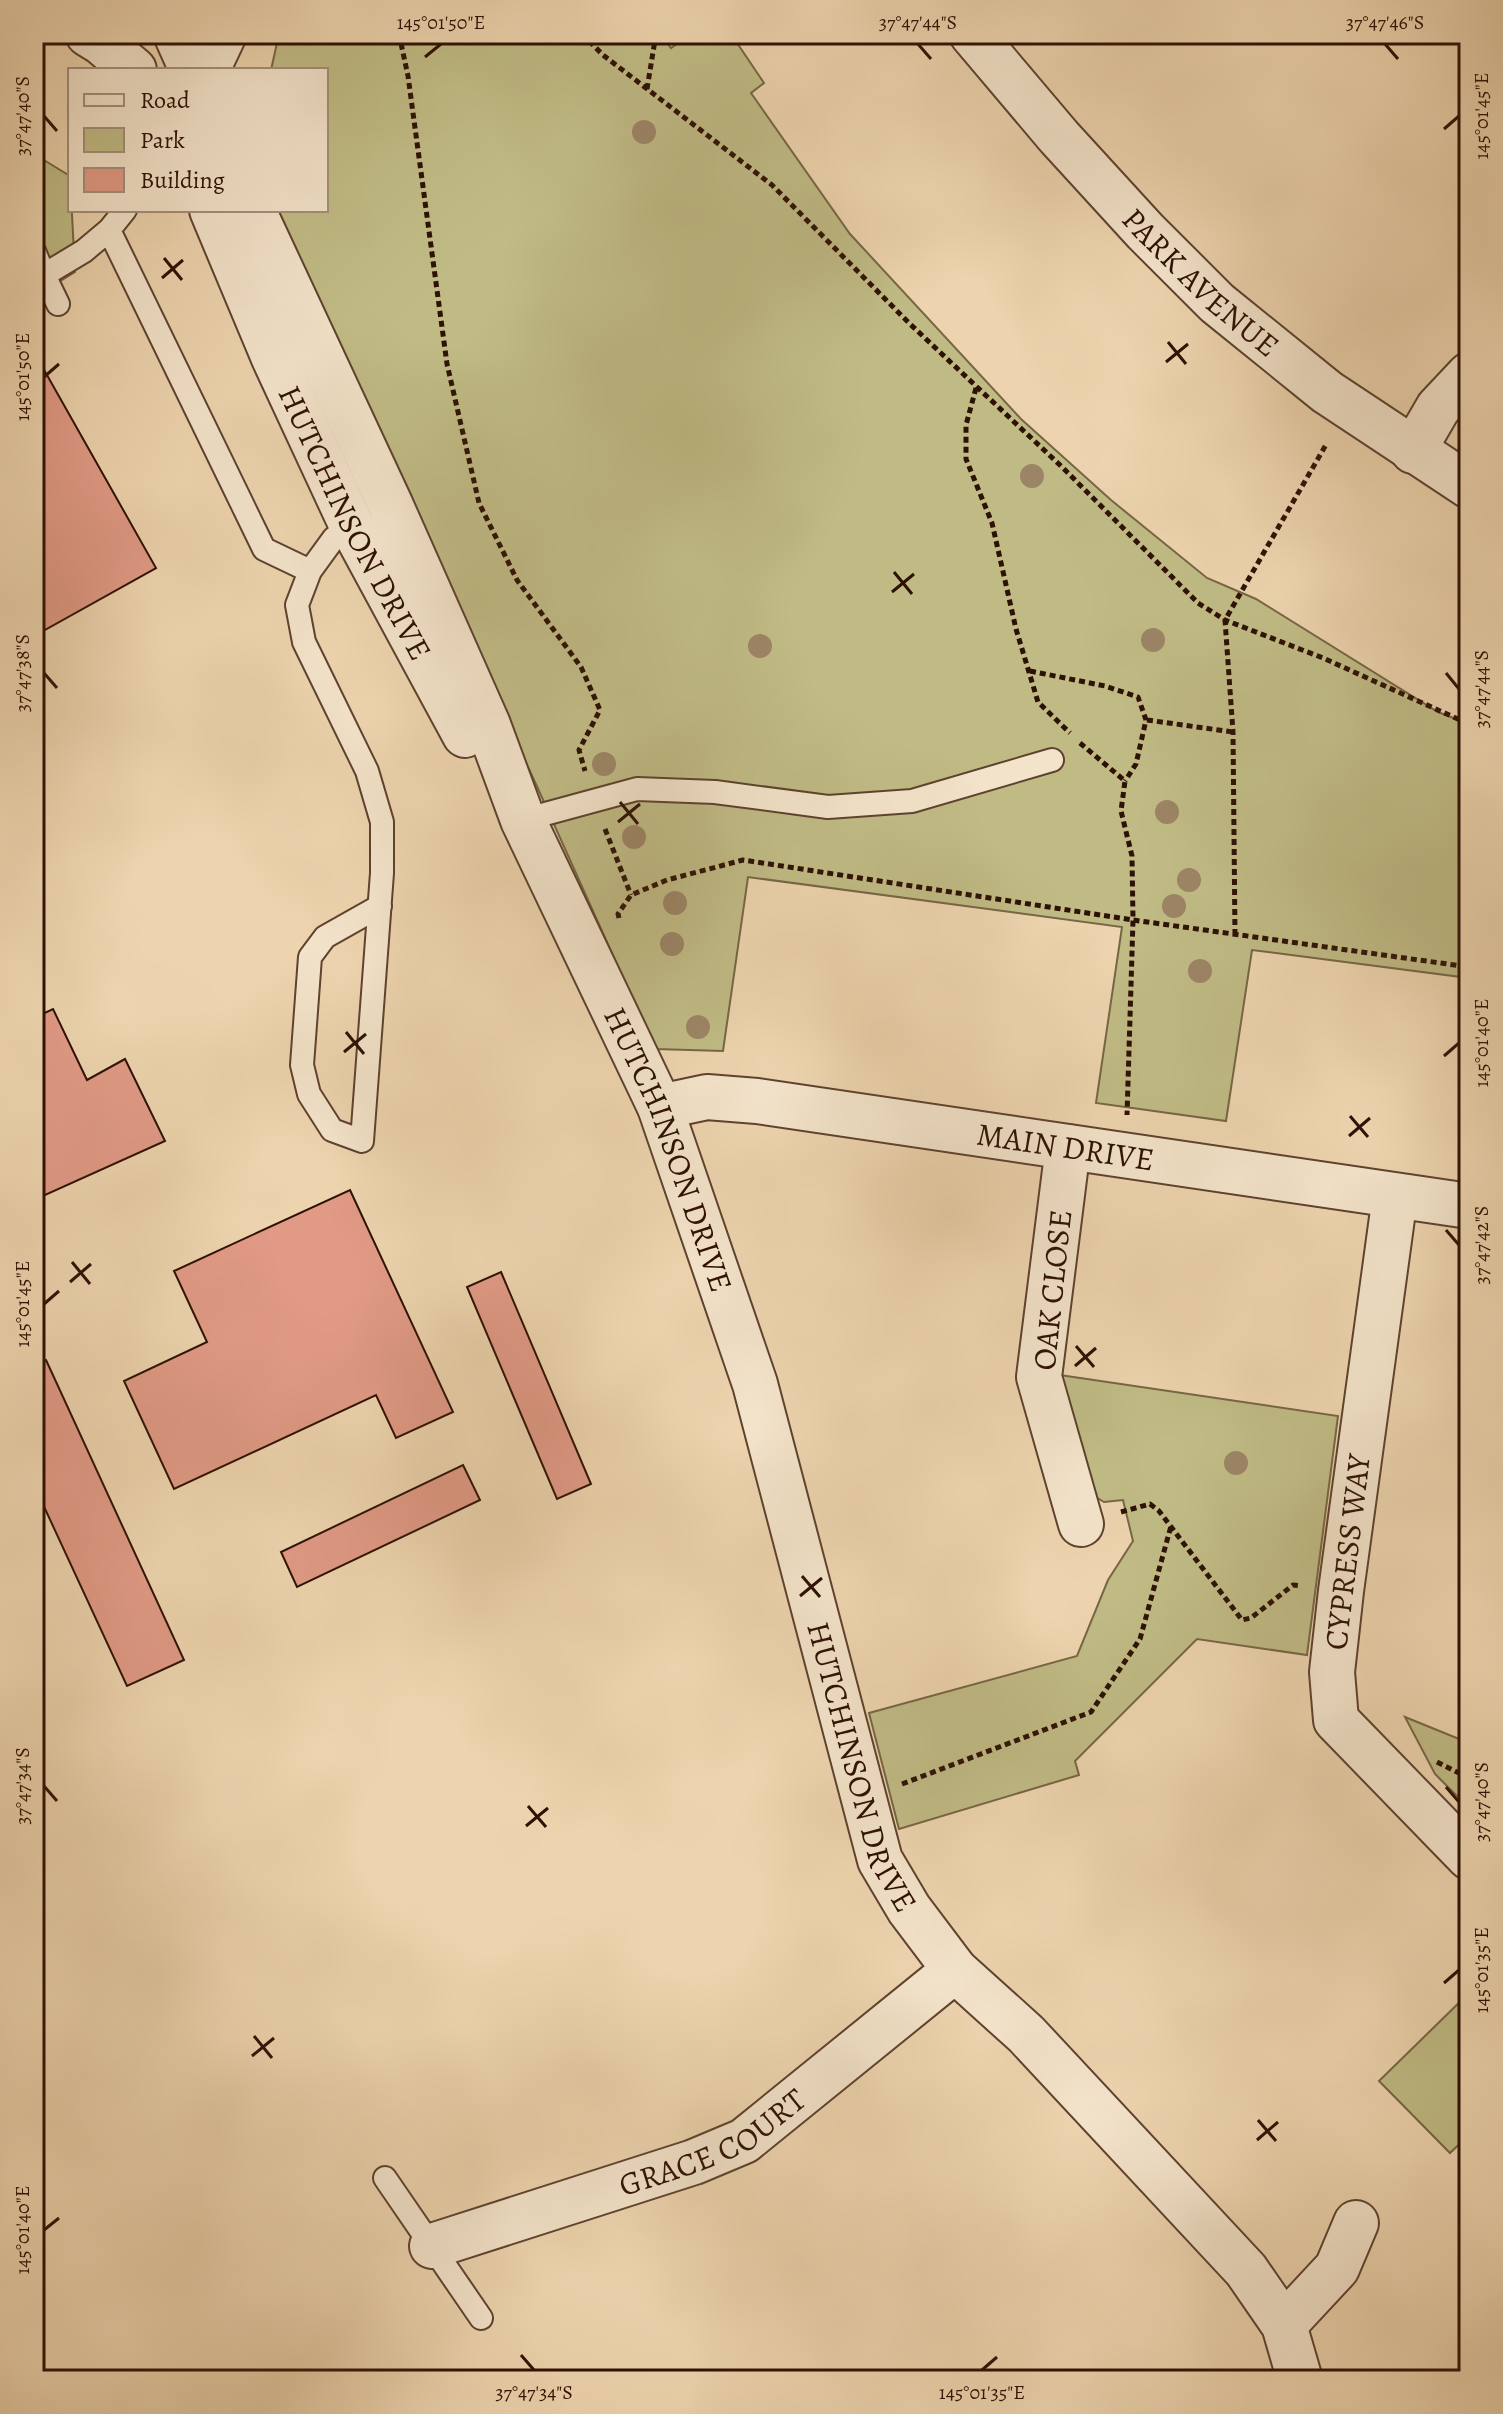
<svg xmlns="http://www.w3.org/2000/svg" width="1503" height="2414" viewBox="0 0 1503 2414" font-family="Alegreya,serif">
<rect width="100%" height="100%" fill="#edd4ae"/>
<filter id="stains"><feTurbulence type="fractalNoise" baseFrequency=".0025" numOctaves="4"/><feColorMatrix values="0 0 0 0 .2 0 0 0 0 .09 0 0 0 0 .02 0 0 0 .5 -.17"/></filter>
<radialGradient id="worn" r=".72"><stop offset=".6" stop-color="#630" stop-opacity="0"/><stop offset="1" stop-color="#630" stop-opacity=".3"/></radialGradient>
<path fill="#c0bb85" stroke="#776645" stroke-width="2" d="M279,34H661L671,48L691,34H731L764,83L751,93L850,234L1021,419L1111,500L1207,578L1256,599L1438,712L1469,724V978L1252,950L1226,1121L1096,1103L1122,927L748,877L723,1051L655,1049L535,782L265,210H326V70H271Z
M34,154L70,176L75,272L34,297Z
M1053,1374L1338,1416L1307,1655L1197,1639L1075,1761L1079,1775L899,1829L869,1713L1077,1656L1108,1580L1133,1541L1123,1500L1104,1502L1091,1494Z
M1405,1717L1469,1743V1808L1435,1774Z
M1469,1993V2135L1450,2153L1379,2081Z"/>
<path fill="#e19a86" stroke="#2e1105" stroke-width="2" d="M43,368L156,568L34,636V373Z
M53,1009L87,1080L125,1059L165,1141L34,1200V1018Z
M350,1190L453,1412L396,1438L376,1395L174,1489L124,1381L207,1342L174,1271Z
M501,1272L591,1484L557,1499L467,1287Z
M46,1360L184,1660L127,1686L34,1485V1366Z
M463,1465L480,1500L297,1587L281,1552Z"/>
<g fill="none" stroke-linecap="round" stroke-linejoin="round">
<defs>
<path id="service" d="M125,210L109,230L264,549L310,571
M34,251L44,275
M58,304L44,275L84,251L109,230
M356,523L334,538L310,571L297,605L304,642L367,771L382,822V873L362,1141L332,1130L309,1094L302,1065L310,957L325,937L380,906
M523,820L637,789L715,792L828,807L912,801L1052,760
M385,2178L481,2318"/>
<g id="minor">
<path d="M88,34L101,42L134,70"/>
<path d="M176,34L192,70"/>
<path id="s1" d="M972,34L1059,137L1145,231L1217,303L1327,392L1469,486"/>
<path d="M207,70L224,34"/>
<path id="s2" d="M212,210L274,358L352,526L465,735"/>
<path id="s3" d="M253,210L390,504L488,725L523,820L660,1107L755,1384L880,1860L909,1909L955,1970L1026,2034L1246,2270L1284,2325L1300,2380"/>
<path d="M1413,451L1438,408L1469,375"/>
<path id="s4" d="M660,1107L707,1097L757,1101L1469,1206"/>
<path d="M1068,1147L1039,1377L1081,1524"/>
<path d="M1395,1196L1341,1591L1332,1672L1336,1720L1469,1857"/>
<path id="s5" d="M432,2246L694,2162L744,2141L955,1970"/>
<path d="M1284,2325L1337,2268L1356,2223"/>
</g>
</defs>
<use href="#service" stroke="#5e422f" stroke-width="26"/>
<use href="#minor" stroke="#5e422f" stroke-width="48"/>
<path stroke="#2e1105" stroke-width="5" stroke-dasharray="6 4" stroke-linecap="butt" d="M399,34L408,76L447,364L479,503L517,580L581,667L600,710L579,750L585,771
M582,34L603,55L772,185L910,324L1061,466L1198,603L1225,620L1323,658L1469,724
M647,89L656,34
M976,388L966,425V459L992,523L1016,629L1038,702L1070,733
M1030,671L1105,686L1138,697L1146,720L1136,764L1125,781
M1147,720L1233,732
M1080,743L1125,781L1121,811L1132,856L1133,920L1469,967
M605,829L631,895
M619,918L618,914L631,895L667,880L743,860L1133,920L1127,1115
M1235,935L1233,732L1225,620L1327,443
M1121,1512L1150,1504L1159,1511L1242,1620L1251,1618L1293,1585L1301,1586
M1437,1762L1469,1778
M902,1784L1091,1712L1140,1639L1171,1526"/>
<use href="#service" stroke="#f3e3ca" stroke-width="22"/>
<use href="#minor" stroke="#f3e3ca" stroke-width="44"/>
</g>
<g fill="#9c8566">
<circle cx="644" cy="132" r="12"/>
<circle cx="1032" cy="476" r="12"/>
<circle cx="1153" cy="640" r="12"/>
<circle cx="760" cy="646" r="12"/>
<circle cx="604" cy="764" r="12"/>
<circle cx="1167" cy="812" r="12"/>
<circle cx="634" cy="837" r="12"/>
<circle cx="1189" cy="880" r="12"/>
<circle cx="675" cy="903" r="12"/>
<circle cx="1174" cy="906" r="12"/>
<circle cx="672" cy="944" r="12"/>
<circle cx="1200" cy="971" r="12"/>
<circle cx="698" cy="1027" r="12"/>
<circle cx="1236" cy="1463" r="12"/>
</g>
<path fill="none" stroke="#2e1105" stroke-width="3" d="M918,44L931,59M1385,44L1398,59M425,57L441,44M44,116L57,131M1444,129L1459,116M164,258L182,280M162,278L183,260M1168,342L1186,364M1166,362L1188,344M44,377L59,364M894,572L912,594M892,592L914,574M44,673L57,688M1446,673L1459,689M620,802L638,824M618,822L640,804M346,1032L364,1054M344,1052L366,1034M1444,1056L1459,1043M1350,1116L1368,1137M1349,1136L1370,1118M1446,1230L1459,1245M72,1262L90,1284M70,1282L91,1264M44,1304L59,1291M1076,1346L1094,1367M1075,1366L1096,1348M802,1576L820,1597M800,1596L822,1578M44,1786L57,1801M1446,1787L1459,1802M528,1806L546,1827M526,1826L548,1808M1444,1983L1459,1970M254,2036L272,2058M252,2056L274,2038M1258,2120L1276,2141M1257,2140L1278,2122M44,2230L59,2218M521,2355L534,2370M982,2370L997,2357"/>
<g text-anchor="middle" stroke-width="6" stroke-linejoin="round" paint-order="stroke">
<g font-size="32" fill="#2e1105" stroke="#f3e3ca">
<text dy="11" stroke="none"><textPath href="#s1" startOffset="338">PARK AVENUE</textPath></text>
<text dy="11" stroke="none"><textPath href="#s2" startOffset="344">HUTCHINSON DRIVE</textPath></text>
<text dy="11" stroke="none"><textPath href="#s4" startOffset="410">MAIN DRIVE</textPath></text>
<text dy="11" stroke="none"><textPath href="#s3" startOffset="1028">HUTCHINSON DRIVE</textPath></text>
<text transform="translate(1052 1290) rotate(-84)" y="11">OAK CLOSE</text>
<text transform="translate(1347 1552) rotate(-83)" y="11">CYPRESS WAY</text>
<text dy="11" stroke="none"><textPath href="#s3" startOffset="1676">HUTCHINSON DRIVE</textPath></text>
<text dy="11" stroke="none"><textPath href="#s5" startOffset="300">GRACE COURT</textPath></text>
</g>
</g>
<rect width="1503" height="2414" fill="none" stroke="#edd4ae" stroke-width="88"/>
<rect x="68" y="68" width="260" height="144" fill="#f3e3ca" stroke="#a48f7b" stroke-width="2"/>
<rect x="84" y="94" width="40" height="12" fill="#f3e3ca" stroke="#a48f7b" stroke-width="2"/>
<text x="140" y="108" font-size="24" fill="#2e1105">Road</text>
<rect x="84" y="128" width="40" height="24" fill="#c0bb85" stroke="#a48f7b" stroke-width="2"/>
<text x="140" y="148" font-size="24" fill="#2e1105">Park</text>
<rect x="84" y="168" width="40" height="24" fill="#e19a86" stroke="#a48f7b" stroke-width="2"/>
<text x="140" y="188" font-size="24" fill="#2e1105">Building</text>
<rect x="44" y="44" width="1415" height="2326" fill="none" stroke="#2e1105" stroke-width="3"/>
<g font-size="20" text-anchor="middle" fill="#2e1105">
<text x="441" y="29">145°01'50"E</text>
<text x="918" y="29">37°47'44"S</text>
<text x="1385" y="29">37°47'46"S</text>
<text transform="translate(22 116) rotate(-90)" y="7">37°47'40"S</text>
<text transform="translate(1481 116) rotate(-90)" y="7">145°01'45"E</text>
<text transform="translate(22 377) rotate(-90)" y="7">145°01'50"E</text>
<text transform="translate(22 673) rotate(-90)" y="7">37°47'38"S</text>
<text transform="translate(1481 689) rotate(-90)" y="7">37°47'44"S</text>
<text transform="translate(1481 1043) rotate(-90)" y="7">145°01'40"E</text>
<text transform="translate(1481 1245) rotate(-90)" y="7">37°47'42"S</text>
<text transform="translate(22 1304) rotate(-90)" y="7">145°01'45"E</text>
<text transform="translate(22 1786) rotate(-90)" y="7">37°47'34"S</text>
<text transform="translate(1481 1802) rotate(-90)" y="7">37°47'40"S</text>
<text transform="translate(1481 1970) rotate(-90)" y="7">145°01'35"E</text>
<text transform="translate(22 2230) rotate(-90)" y="7">145°01'40"E</text>
<text x="534" y="2399">37°47'34"S</text>
<text x="982" y="2399">145°01'35"E</text>
</g>
<rect width="100%" height="100%" filter="url(#stains)"/>
<rect width="100%" height="100%" fill="url(#worn)"/>
</svg>
